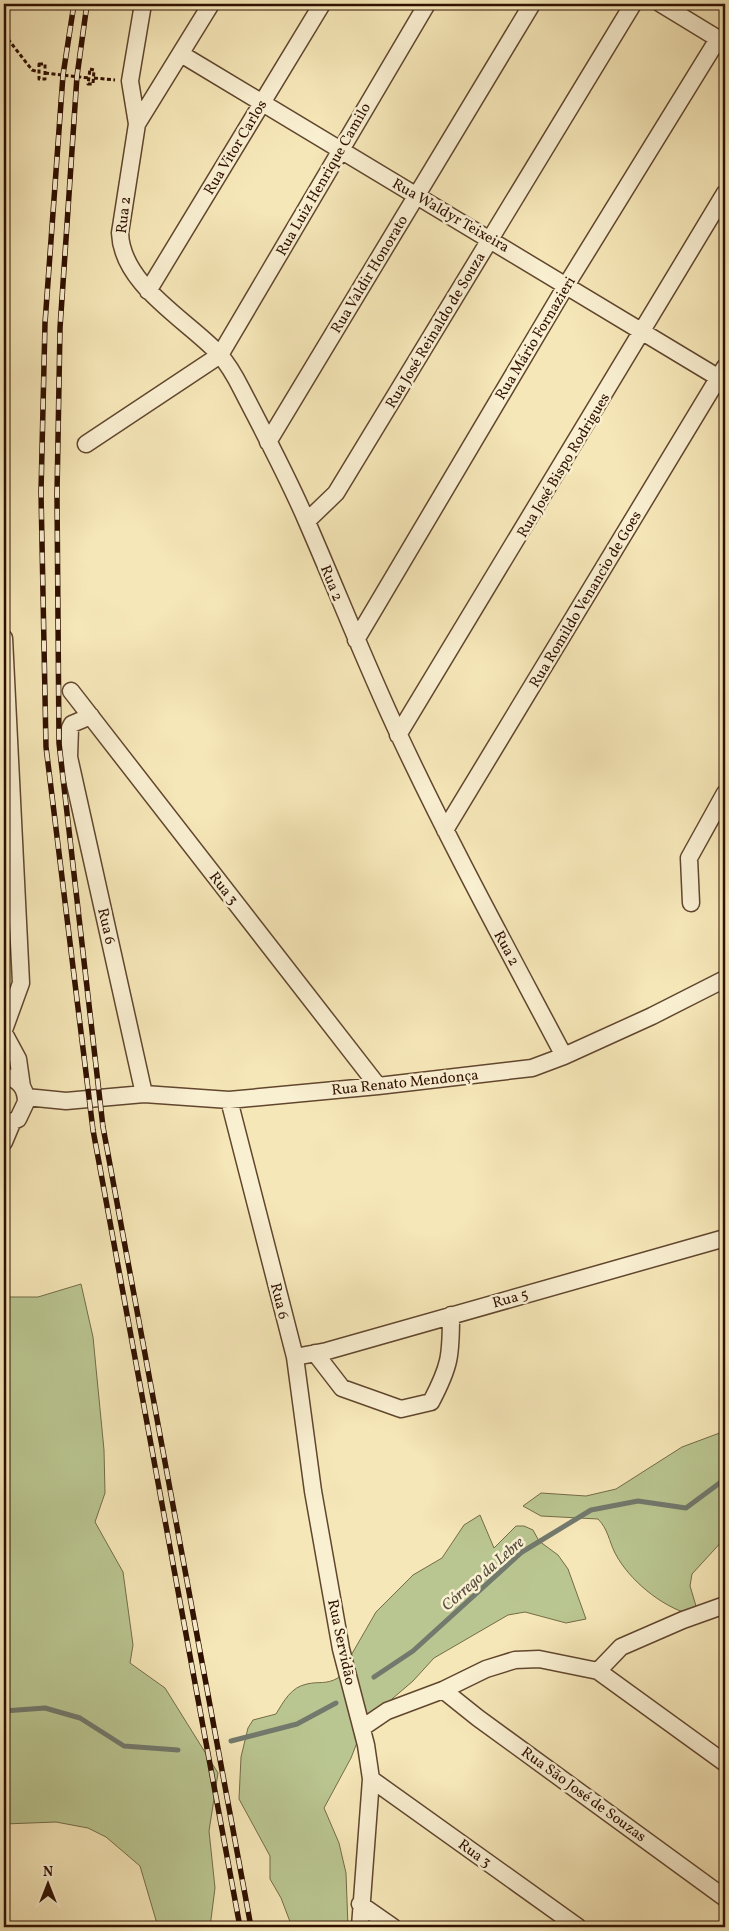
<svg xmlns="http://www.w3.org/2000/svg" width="729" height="1931" viewBox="0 0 729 1931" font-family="Vollkorn,serif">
<rect width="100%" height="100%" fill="#f6e7b8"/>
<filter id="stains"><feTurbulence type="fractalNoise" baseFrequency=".004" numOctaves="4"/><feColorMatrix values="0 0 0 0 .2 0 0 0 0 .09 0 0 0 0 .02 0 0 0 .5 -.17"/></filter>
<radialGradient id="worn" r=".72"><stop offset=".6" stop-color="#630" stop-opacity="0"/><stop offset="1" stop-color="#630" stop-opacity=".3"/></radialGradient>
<path fill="#bac691" stroke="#746b48" d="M81,1284L93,1337L104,1450L105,1493L95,1522L123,1572L133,1645L130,1663L165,1688L218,1773L209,1831L215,1888L210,1927H158L140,1866L106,1837L88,1828L56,1822L4,1824V1297H38Z
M725,1431V1538L692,1574L690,1586L696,1606L689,1614C661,1606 629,1580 615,1553C609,1541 608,1529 598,1519L541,1516L523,1506L541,1493L586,1496L616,1489L682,1447Z
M480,1515L494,1548L516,1526H524L533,1530L539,1541L558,1555L568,1569L586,1619L566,1623L525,1612L508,1615L434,1658L413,1681L365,1722L351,1758L324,1808L339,1843L346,1873L348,1927H292L281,1898L270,1879V1856L239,1799L241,1757L248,1728L253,1720L276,1714C284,1701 291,1687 307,1684C320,1681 325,1685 338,1678L376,1612L413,1575L442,1558L464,1525Z"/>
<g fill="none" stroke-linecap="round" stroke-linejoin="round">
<path stroke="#72796d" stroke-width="5" d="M374,1677L413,1651L522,1552L591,1510L638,1501L686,1508L725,1479
M4,1711L45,1708L80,1718L124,1746L178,1750
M231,1741L297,1724L336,1703"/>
<defs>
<path id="minor" d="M143,4L130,81L137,124L120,233C122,285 186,319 219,354C228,364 236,378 242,390C264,433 288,477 307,522C338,593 366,665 399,735C450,844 508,950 564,1056
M661,4L725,43
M181,54L719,378
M137,124L211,4
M148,291L322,4
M268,442L532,4
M86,444L220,355L427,4
M307,521L336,493L633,4
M4,638L21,983L4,1030
M356,640L567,284L718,39
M71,691L378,1086
M91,716L72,724L70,728L69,757L144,1094
M398,735L725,193
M445,830L725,367
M691,903L689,858L725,793
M4,1033L18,1059L22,1087
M4,1076C18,1079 26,1087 26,1102L18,1119L4,1125
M26,1097L66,1101L144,1094L229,1100L378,1086L532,1068L564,1056L652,1016L725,979
M229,1100L295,1357L313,1491L341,1649L366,1745L371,1779L360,1927
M4,1142L12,1123
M315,1353L342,1388L401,1409L431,1402C450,1366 451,1356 451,1315
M295,1357L327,1351L725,1238
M598,1671L621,1647L683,1620L725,1605
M443,1690L478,1718L725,1898
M362,1728L387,1711L443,1690L486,1669L515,1660L539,1659L598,1671L725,1763
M371,1779L578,1927
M360,1904L393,1927"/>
</defs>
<use href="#minor" stroke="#61462e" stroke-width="19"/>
<path stroke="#2f1000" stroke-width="3" stroke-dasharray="4 2.5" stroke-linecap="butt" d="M4,34L32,70L39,72
M39,64H45V79H39Z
M90,69L94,70L93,84H88Z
M45,73L89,78
M94,78L115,80"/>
<use href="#minor" stroke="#f9efd1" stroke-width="16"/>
<defs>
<path id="rail" d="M74,4L63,75L45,323L41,492L46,747L93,1130L240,1927
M87,4L77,76L60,328L57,494L59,743L103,1127L251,1927"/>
</defs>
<use href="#rail" stroke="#2f1000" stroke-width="5.5"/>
<use href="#rail" stroke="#f9efd1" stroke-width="4" stroke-dasharray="11" stroke-linecap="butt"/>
</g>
<g text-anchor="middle" stroke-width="5" stroke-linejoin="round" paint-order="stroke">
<g font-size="15" fill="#2f1000" stroke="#f9efd1">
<text transform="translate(235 147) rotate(-59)" y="5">Rua Vitor Carlos</text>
<text transform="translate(323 179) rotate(-60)" y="5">Rua Luiz Henrique Camilo</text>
<text transform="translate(123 215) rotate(-83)" y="5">Rua 2</text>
<text transform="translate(451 215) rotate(30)" y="5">Rua Waldyr Teixeira</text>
<text transform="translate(369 274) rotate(-59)" y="5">Rua Valdir Honorato</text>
<text transform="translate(435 330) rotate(-59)" y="5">Rua José Reinaldo de Souza</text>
<text transform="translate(535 338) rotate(-59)" y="5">Rua Mário Fornazieri</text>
<text transform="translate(563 465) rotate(-59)" y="5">Rua José Bispo Rodrigues</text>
<text transform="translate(332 583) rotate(68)" y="5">Rua 2</text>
<text transform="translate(585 599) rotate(-59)" y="5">Rua Romildo Venancio de Goes</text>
<text transform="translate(224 888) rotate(52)" y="5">Rua 3</text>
<text transform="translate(107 926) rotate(77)" y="5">Rua 6</text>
<text transform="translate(507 948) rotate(62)" y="5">Rua 2</text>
<text transform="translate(405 1082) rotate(-6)" y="5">Rua Renato Mendonça</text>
<text transform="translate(510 1298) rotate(-16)" y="5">Rua 5</text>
<text transform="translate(280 1301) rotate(76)" y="5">Rua 6</text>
<text transform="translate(342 1642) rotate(78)" y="5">Rua Servidão</text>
<text transform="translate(584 1794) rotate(36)" y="5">Rua São José de Souzas</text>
<text transform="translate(475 1853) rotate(36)" y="5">Rua 3</text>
</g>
<g font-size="16" font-style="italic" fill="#564d3f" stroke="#f9efd1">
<text transform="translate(482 1573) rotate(-41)" y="6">Córrego da Lebre</text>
</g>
</g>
<rect width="729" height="1931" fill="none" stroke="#f6e7b8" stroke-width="20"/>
<rect x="5" y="5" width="719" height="1921" fill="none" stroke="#2f1000" stroke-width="2.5"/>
<rect x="10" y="10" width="709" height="1911" fill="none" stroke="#2f1000"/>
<g transform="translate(48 1884)" stroke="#f9efd1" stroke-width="4" paint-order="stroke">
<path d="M0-4L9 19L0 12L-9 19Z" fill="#2f1000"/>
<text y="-8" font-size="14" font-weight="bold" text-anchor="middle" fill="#2f1000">N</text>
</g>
<rect width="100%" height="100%" filter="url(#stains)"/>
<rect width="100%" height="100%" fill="url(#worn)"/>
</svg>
